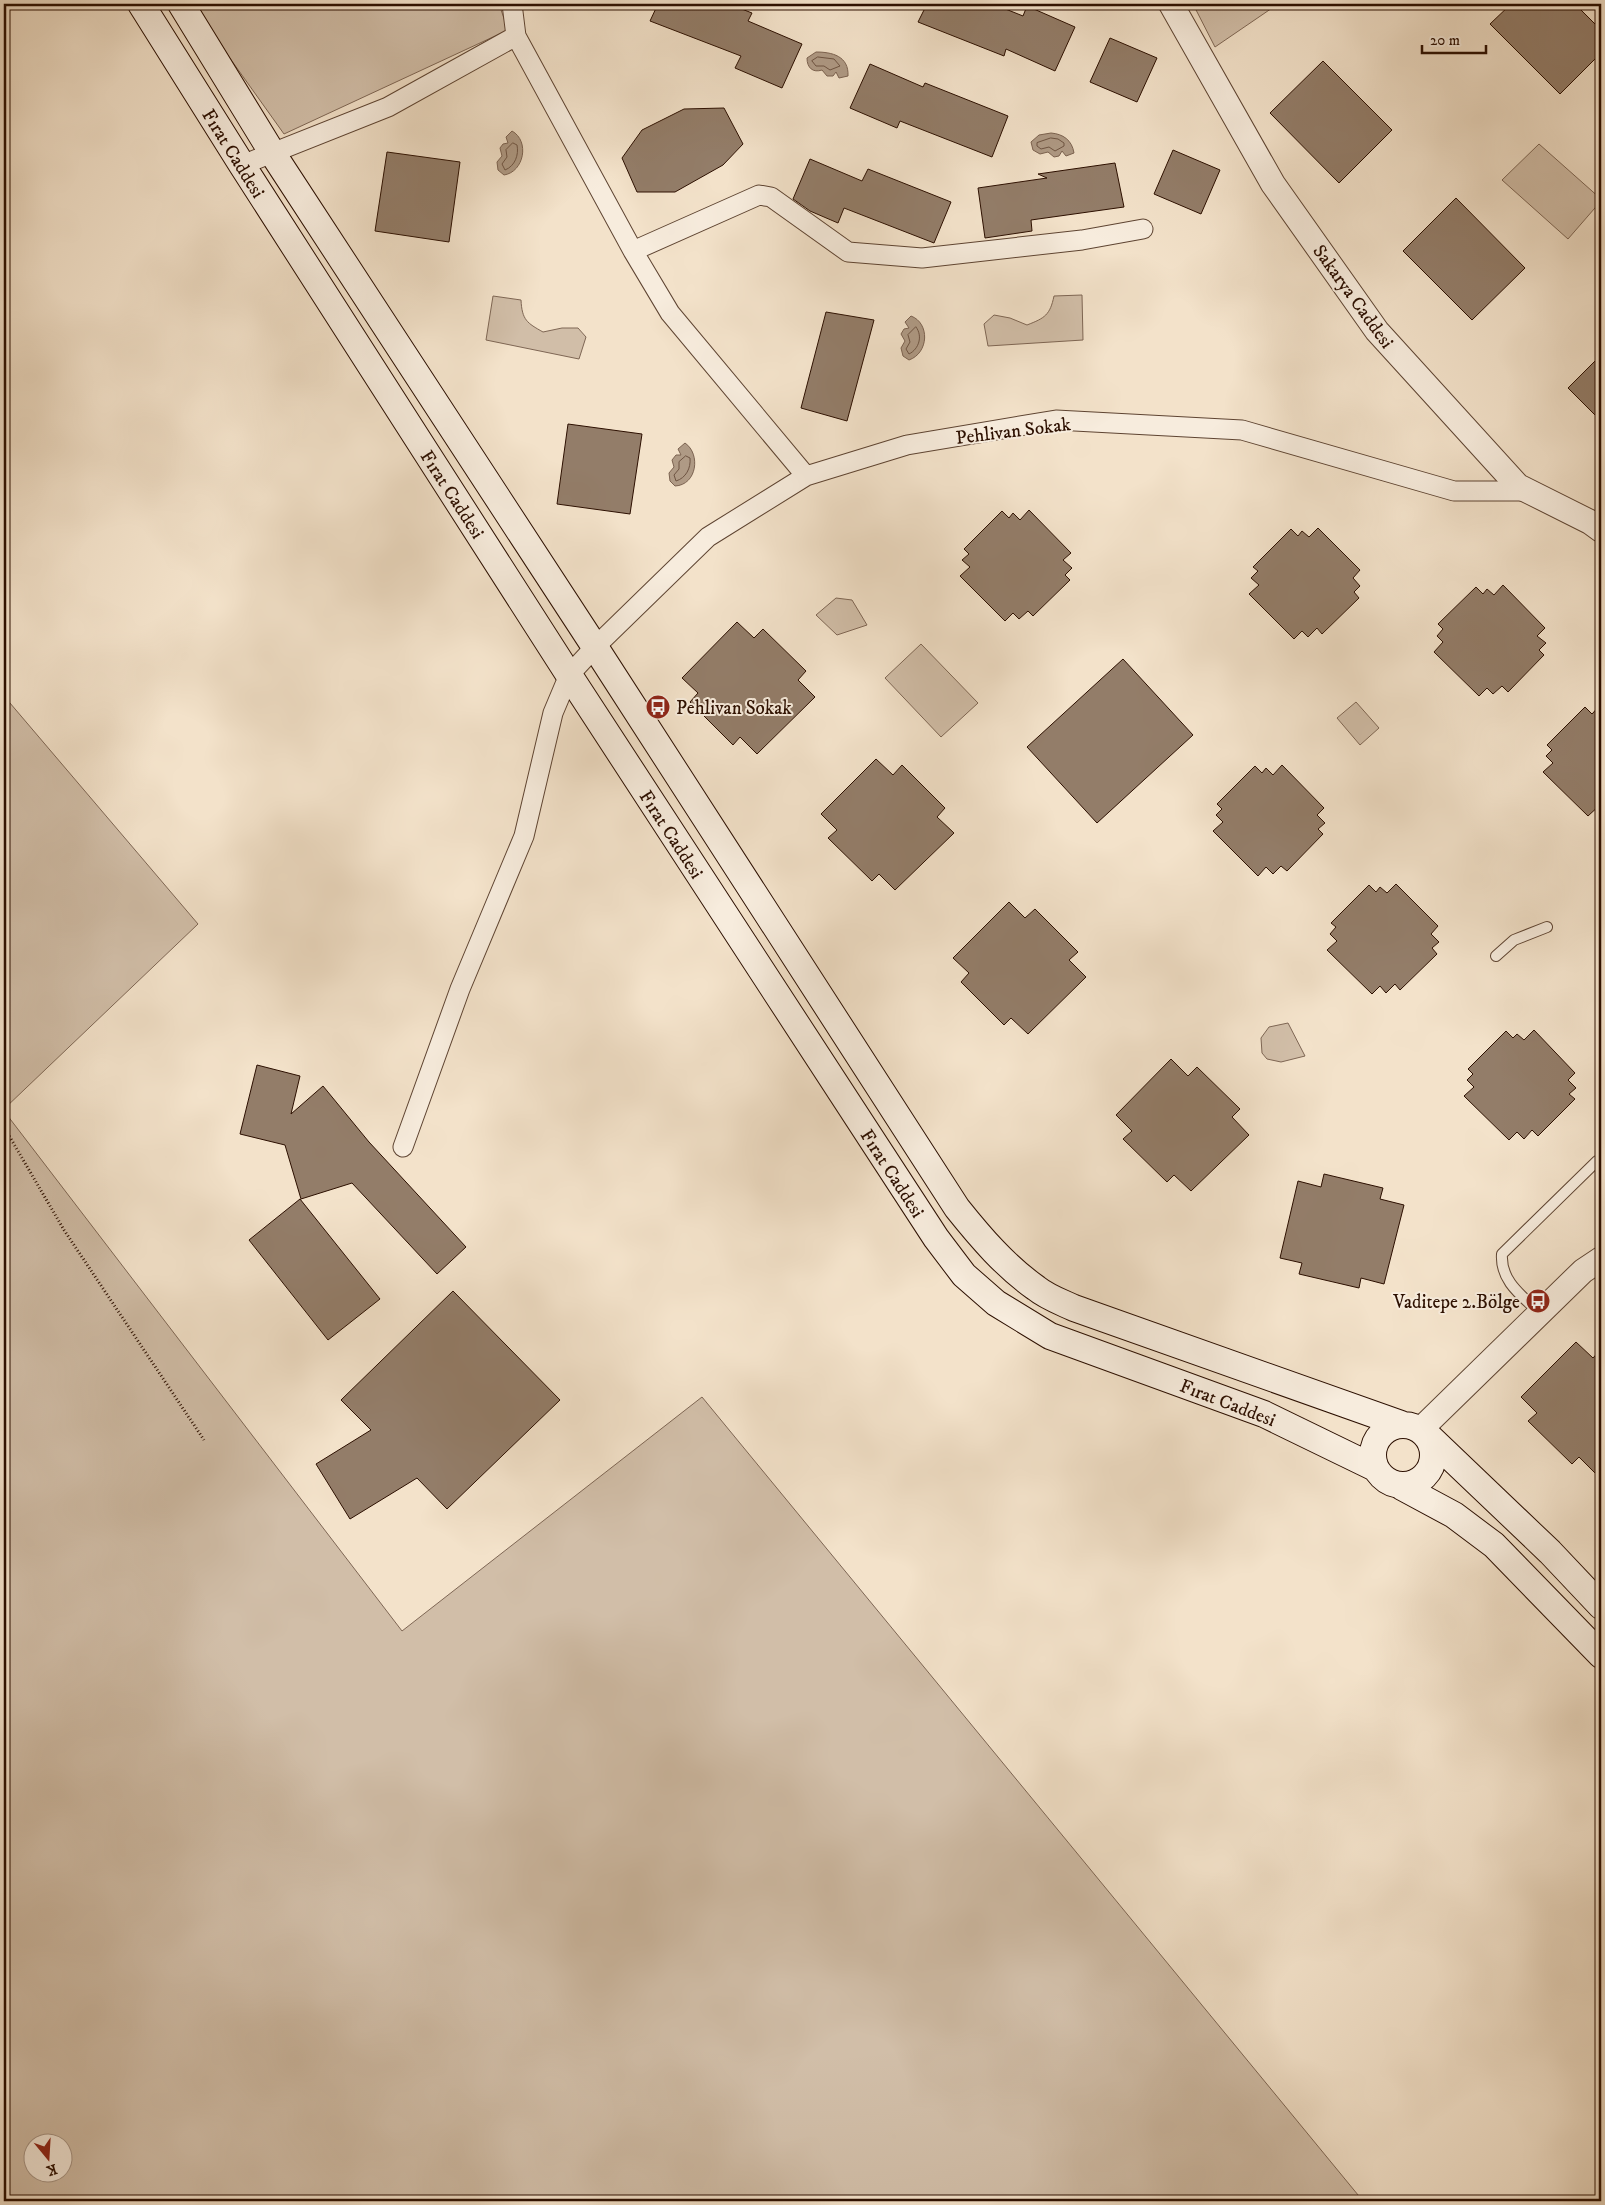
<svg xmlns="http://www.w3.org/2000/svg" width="1605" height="2205" viewBox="0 0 1605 2205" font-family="'IM FELL DW Pica',serif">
<rect width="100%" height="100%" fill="#f3e2ca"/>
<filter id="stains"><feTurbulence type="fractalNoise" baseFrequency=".004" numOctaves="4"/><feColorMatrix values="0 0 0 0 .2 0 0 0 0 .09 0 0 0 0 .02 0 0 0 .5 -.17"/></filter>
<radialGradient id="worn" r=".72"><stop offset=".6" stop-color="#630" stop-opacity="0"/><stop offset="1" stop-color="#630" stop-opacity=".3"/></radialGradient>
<path fill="#d1bea8" stroke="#7e6654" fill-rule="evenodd" d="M196,4H499L508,30L284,134L229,57Z
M1193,4H1278L1215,47Z
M1539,144L1601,199V201L1568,239L1502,180Z
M1082,295L1083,340L988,346L984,324L994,315L1010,318L1027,325C1045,318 1050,315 1054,296Z
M493,296L521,300C522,320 527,323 543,332L562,328H578L586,337L579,359L486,340Z
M836,598L852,600L867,625L837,635L816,615Z
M921,644L978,703L941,737L885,678Z
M4,696L198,924L4,1109Z
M1356,702L1379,728L1360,745L1337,718Z
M1288,1023L1305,1056L1281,1062L1267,1059L1262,1053L1261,1038L1269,1027Z
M4,1111L402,1631L702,1397L1363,2201H4ZM62,2142V2172H32V2142Z"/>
<path fill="#af9a85" stroke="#7b6250" d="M816,52C832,52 849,56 848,76L839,78L836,72L833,76H827L822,70C813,73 807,68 807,58Z
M512,131C530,141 524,172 504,175L498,170L497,162L502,156L500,148L503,144L508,143L506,137Z
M1051,133C1063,134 1072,140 1074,153L1066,156L1062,151L1059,156L1054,157L1048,152L1040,154L1033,150L1031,142L1039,135Z
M911,316C930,323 929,353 909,360L903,356L901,348L905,341L901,334L904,329L909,328L905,322Z
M685,443C701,454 697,485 675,486L670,481L669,473L674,467L672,460L676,455H681L678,449Z"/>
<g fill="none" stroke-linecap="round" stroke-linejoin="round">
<path stroke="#6e5442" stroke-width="1" d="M818,57L834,59L840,66L830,70L824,66H816L812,61Z
M1051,138L1058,139L1064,143V146L1055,151L1049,147L1041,149L1037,146V143Z
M513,143L517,145C519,155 515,166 505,170L502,164L507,157L506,150Z
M916,327C923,336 919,349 909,354L906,349L910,342L908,335Z
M686,456L690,458C691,468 686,478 676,481L674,475L679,469V462Z"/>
</g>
<path fill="#937d69" stroke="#2c0f00" d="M658,4H729L752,13L748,21L802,44L782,88L735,68L741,56L650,21Z
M927,4H993L1023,16L1027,6L1075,27L1055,71L1006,49L1004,56L918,22Z
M1511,4H1575L1601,30V53L1560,94L1490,24Z
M1110,38L1157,58L1137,102L1090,82Z
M1323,61L1392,130L1339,183L1270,113Z
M870,64L923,87L925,83L1008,116L992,157L900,121L897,128L850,108Z
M724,108L743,144L723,165L675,192H637L622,158L642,130L684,109Z
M1173,150L1220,170L1201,214L1154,194Z
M387,152L460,162L449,242L375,231Z
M810,159L862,181L868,169L951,202L934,243L844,208L838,223L810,211L793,199Z
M1115,163L1124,207L1031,220L1032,231L985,238L978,188L1047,178L1038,174Z
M1456,198L1525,268L1472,320L1403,251Z
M826,312L874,320L847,421L801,408Z
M1601,355V421L1568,388Z
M568,424L642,434L630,514L557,504Z
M1029,510L1071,553L1063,560L1072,568L1065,575L1070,580L1033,616L1028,611L1019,619L1013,613L1005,621L960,576L970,567L962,560L969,554L964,549L1002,511L1009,518L1013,513L1020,520Z
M1318,528L1360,570L1353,578L1360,586L1354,592L1359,598L1322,634L1317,628L1308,637L1302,631L1294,639L1249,594L1259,585L1251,578L1258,571L1253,567L1291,529L1298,536L1302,531L1309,537Z
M1503,585L1545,628L1537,636L1546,643L1539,650L1544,655L1508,692L1502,686L1493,694L1487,688L1479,696L1434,652L1443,642L1437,636L1443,629L1438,624L1476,587L1483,594L1487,589L1494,595Z
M737,622L754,638L763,629L806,671L798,680L815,697L757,754L740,737L733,745L690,702L698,693L682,678Z
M1123,659L1193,735L1097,823L1027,747Z
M1601,704V804L1588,816L1543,772L1553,763L1546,756L1552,750L1547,745L1585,707L1592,714Z
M876,759L893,775L902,765L945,808L937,817L954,833L895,890L879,874L872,881L828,838L837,830L821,814Z
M1282,765L1324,808L1317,815L1325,823L1318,829L1323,834L1287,871L1281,866L1273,874L1266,867L1258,876L1213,831L1223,822L1216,815L1222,809L1217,804L1255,766L1262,773L1266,768L1273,775Z
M1396,884L1438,926L1431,934L1439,942L1432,948L1437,954L1400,990L1395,984L1386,993L1380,986L1372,994L1327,950L1337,941L1330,934L1336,927L1331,923L1369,885L1376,892L1380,887L1387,893Z
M1009,902L1025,918L1035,909L1078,952L1069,960L1086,977L1028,1034L1011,1018L1004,1025L961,982L969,973L953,958Z
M1534,1030L1575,1073L1568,1080L1576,1088L1569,1094L1575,1099L1538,1136L1532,1130L1524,1139L1517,1132L1509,1140L1464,1096L1474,1087L1467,1080L1473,1074L1468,1069L1506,1031L1513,1038L1517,1034L1524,1040Z
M1171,1059L1188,1076L1197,1067L1240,1109L1232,1117L1249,1135L1191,1191L1174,1175L1167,1182L1123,1139L1132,1131L1116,1115Z
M257,1065L300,1076L291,1114L323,1086L369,1142L466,1247L437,1274L352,1183L301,1199L285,1145L240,1134Z
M1324,1174L1383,1188L1380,1199L1404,1205L1384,1284L1361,1278L1359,1288L1299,1274L1302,1263L1280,1258L1298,1181L1321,1187Z
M300,1199L380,1299L328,1340L249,1240Z
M453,1291L560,1400L447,1509L417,1478L350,1519L316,1464L371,1430L341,1400Z
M1576,1342L1593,1358L1601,1349V1479L1579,1457L1572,1464L1528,1421L1537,1413L1521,1397Z"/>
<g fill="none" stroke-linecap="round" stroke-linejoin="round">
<defs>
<path id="service" d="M1496,956L1514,940L1547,927
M1540,1313C1522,1296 1500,1281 1502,1254L1597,1161L1601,1159"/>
<path id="minor" d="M512,4L516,36L633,251L670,313L806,476
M242,165L388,107L516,36
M633,251L759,195L771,197L848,252L922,258L1082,240L1143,229
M403,1147L460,989L524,836L553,713L569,675L595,647L708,537L806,476L907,445L1056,420L1242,430L1454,491H1527"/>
<path id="tertiary" d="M1171,4L1273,184L1377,331L1518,486L1590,522L1601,530
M1421,1429L1583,1271L1601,1259"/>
<path id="secondary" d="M141,4L242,165L569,675L936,1238L964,1275L996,1303L1050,1336L1264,1414L1375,1468
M181,4L273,154L595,647L957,1208C981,1238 1005,1266 1036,1288C1047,1297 1061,1302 1074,1308L1401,1424
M1373 1455a30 30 0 1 1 60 0a30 30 0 1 1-60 0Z
M1421,1429L1550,1552L1601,1606
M1402,1487L1454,1515L1494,1545L1601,1655"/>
</defs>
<use href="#service" stroke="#5e4432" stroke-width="12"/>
<use href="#minor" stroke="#5e4432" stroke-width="21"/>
<use href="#tertiary" stroke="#5e4432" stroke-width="26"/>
<use href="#secondary" stroke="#2c0f00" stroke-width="28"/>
<path stroke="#2c0f00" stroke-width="3" stroke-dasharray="1 2.5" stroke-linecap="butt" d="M4,1127L64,1230L204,1440"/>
<use href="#service" stroke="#f7ecdd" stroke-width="10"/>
<use href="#minor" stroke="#f7ecdd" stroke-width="19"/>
<use href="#tertiary" stroke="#f7ecdd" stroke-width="24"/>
<use href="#secondary" stroke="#f7ecdd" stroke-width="26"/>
</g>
<defs>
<symbol id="bus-disc" viewBox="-11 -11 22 22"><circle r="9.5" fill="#8f2418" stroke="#f7ecdd"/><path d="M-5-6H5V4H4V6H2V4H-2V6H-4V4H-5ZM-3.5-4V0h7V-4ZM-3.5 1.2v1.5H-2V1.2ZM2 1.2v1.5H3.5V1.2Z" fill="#fff"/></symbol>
</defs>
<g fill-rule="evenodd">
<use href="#bus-disc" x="644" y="693" width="28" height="28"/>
<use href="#bus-disc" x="1524" y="1287" width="28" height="28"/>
</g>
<g text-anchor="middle" stroke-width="4" stroke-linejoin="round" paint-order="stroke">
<g font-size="19" fill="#2c0f00" stroke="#f7ecdd">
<text transform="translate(234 153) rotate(58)" y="7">Fırat Caddesi</text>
<text transform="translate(1354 296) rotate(54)" y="7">Sakarya Caddesi</text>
<text transform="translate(1013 430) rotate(-7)" y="7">Pehlivan Sokak</text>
<text transform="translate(453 494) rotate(57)" y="7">Fırat Caddesi</text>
<text transform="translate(672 834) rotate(57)" y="7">Fırat Caddesi</text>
<text transform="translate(893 1173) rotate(57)" y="7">Fırat Caddesi</text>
<text transform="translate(1228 1402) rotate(21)" y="7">Fırat Caddesi</text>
</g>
<g font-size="19" fill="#2c0f00" stroke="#f7ecdd" text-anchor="start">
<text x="676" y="714">Pehlivan Sokak</text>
<text x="1520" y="1308" text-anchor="end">Vaditepe 2.Bölge</text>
</g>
</g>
<rect width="1605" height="2205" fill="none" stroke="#f3e2ca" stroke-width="20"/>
<rect x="5" y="5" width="1595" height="2195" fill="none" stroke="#2c0f00" stroke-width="2.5"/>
<rect x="10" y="10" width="1585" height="2185" fill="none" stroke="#2c0f00"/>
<g transform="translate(48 2158) rotate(162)"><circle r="24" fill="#f7ecdd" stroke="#a69485"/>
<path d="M0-4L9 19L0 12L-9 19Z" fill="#8f2418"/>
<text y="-8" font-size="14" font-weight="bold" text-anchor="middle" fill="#2c0f00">K</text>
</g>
<path d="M1422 45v8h64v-8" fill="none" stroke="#2c0f00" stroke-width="2.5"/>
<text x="1430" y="45" font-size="15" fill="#2c0f00" stroke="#f7ecdd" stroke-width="4" paint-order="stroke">20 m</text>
<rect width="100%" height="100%" filter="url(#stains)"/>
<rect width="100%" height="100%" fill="url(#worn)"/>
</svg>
